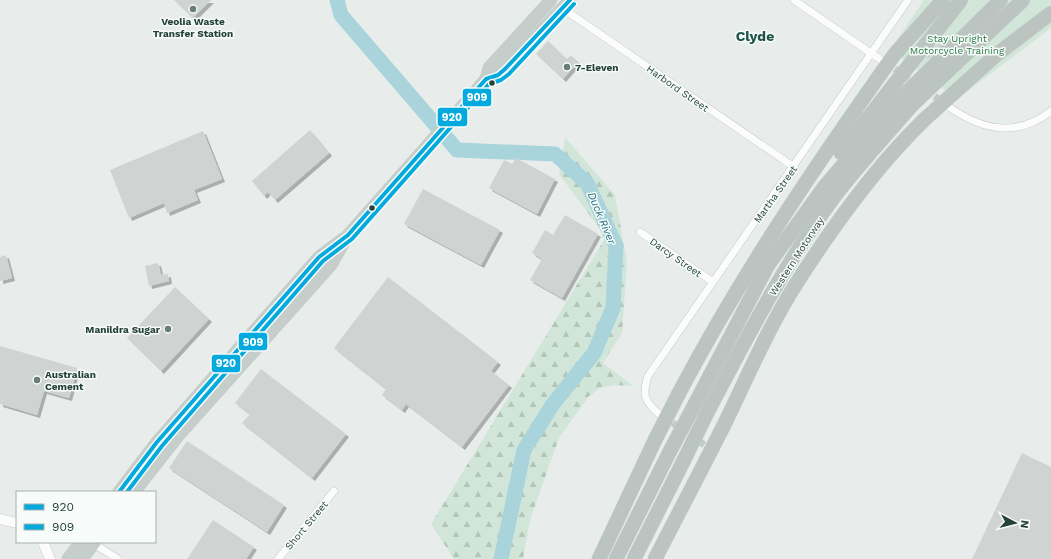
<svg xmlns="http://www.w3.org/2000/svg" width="1051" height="559" viewBox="0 0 1051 559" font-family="'Work Sans',sans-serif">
<defs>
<pattern id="forest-firs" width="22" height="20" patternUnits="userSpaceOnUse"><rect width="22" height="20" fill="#d1e6d8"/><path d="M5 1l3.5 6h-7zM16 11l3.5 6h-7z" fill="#b3c6ba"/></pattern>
<filter id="shadow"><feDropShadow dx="3" dy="3" stdDeviation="0" flood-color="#0004"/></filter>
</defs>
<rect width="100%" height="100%" fill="#e8edeb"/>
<path fill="#d1e6d8" d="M924,0H1051V28L957,99L890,50Z"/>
<path fill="url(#forest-firs)" d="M565,137L615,195L627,262L622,333L603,363L633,386L615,385L600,388L588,397L559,438L530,520L523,559H454L431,524L606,237L559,174Z"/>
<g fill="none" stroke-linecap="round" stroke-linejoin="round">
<path stroke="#a9d4db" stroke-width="15" d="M337,0L341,15L457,150L555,154L587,183L616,246L613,308L594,353L553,404L524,450L501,559"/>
</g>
<path fill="#cfd4d2" filter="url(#shadow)" d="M174,0H211L193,18Z
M942,38L946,42L929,59L927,57Z
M548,41L567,59L571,55L578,62L563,79L536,54Z
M310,130L329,153L275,200L268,192L264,196L252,181Z
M203,131L222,179L194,190L198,200L167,213L164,203L129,218L110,170Z
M516,158L555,179L537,214L489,188L504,160L512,164Z
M423,189L500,230L481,265L404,224Z
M565,215L598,234L562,298L530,280L542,259L532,253L545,230L553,235Z
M6,255L12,278L0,281V257Z
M158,263L161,275L168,274L169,281L149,286L145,266Z
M388,277L498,362L491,371L509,385L462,447L406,404L402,410L382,395L386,389L334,348Z
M175,287L209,319L161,371L127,338Z
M0,346L77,368L69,398L44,391L37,415L0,404Z
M261,369L346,434L312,478L242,423L250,414L235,403Z
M187,441L284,505L267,532L169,468Z
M1022,453L1051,467V559H972Z
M213,520L254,547L246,559H187Z"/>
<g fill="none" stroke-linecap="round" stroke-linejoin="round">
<path stroke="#c1cbc8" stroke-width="7" stroke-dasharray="7 3.5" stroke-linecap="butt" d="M886,63L917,84
M926,90L945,104
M664,417L713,451"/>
<defs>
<path id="minor" d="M794,0L881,60
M562,8L794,167
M949,107C982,130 1016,138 1051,111
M640,232L713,282
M659,414C644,401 642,395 648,376L908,0
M94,544L118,559
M278,559L334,491"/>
<path id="secondary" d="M0,519L17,523
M43,542L50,559"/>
<path id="trunk" d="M486,79L498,75L505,69L570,0
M119,492L157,442L319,257L343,239
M134,492L178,436L331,265L348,235L474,93L486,79L489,68L551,0
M68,559L81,542
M82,559L95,542"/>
<path id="motorway" d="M841,153L892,87
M679,393C737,283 805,181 877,79
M695,404L768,265L825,186L903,96
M707,413C747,337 786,261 837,193C861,162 887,134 912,105
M724,425C747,378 768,328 796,284C833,226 875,167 925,119
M599,559L655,440
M616,559L670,451
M634,559L684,460
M655,559L700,472"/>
</defs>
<use href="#minor" stroke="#c5cac8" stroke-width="8"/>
<use href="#secondary" stroke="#c3cbc8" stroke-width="11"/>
<use href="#trunk" stroke="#c3ccc9" stroke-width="13"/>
<use href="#motorway" stroke="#c3ccc9" stroke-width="15"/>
<use href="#minor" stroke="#fcfcfc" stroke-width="7"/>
<use href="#secondary" stroke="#fcfcfc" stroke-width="10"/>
<use href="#trunk" stroke="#c6cecc" stroke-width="12"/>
<use href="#motorway" stroke="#bcc4c2" stroke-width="14"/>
<defs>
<path id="motorway-bridge" d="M877,79L894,55L943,0
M892,87L961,0
M903,96L1001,0
M912,105L1023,0
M925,119L996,55L1051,13
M655,440L679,393
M670,451L695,404
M684,460L707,413
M700,472L724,425"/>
</defs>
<use href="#motorway-bridge" stroke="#c3ccc9" stroke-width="15" stroke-linecap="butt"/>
<use href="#motorway-bridge" stroke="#bcc4c2" stroke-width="14"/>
<defs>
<path id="bus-1" d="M119,492L157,442L319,257L348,235L486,79L498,75L505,69L570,0"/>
<path id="bus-2" d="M127,492L162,446L323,261L352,239L489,84L501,80L509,74L574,4"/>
</defs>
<use href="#bus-1" stroke="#f7fbf9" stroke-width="7"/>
<use href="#bus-2" stroke="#f7fbf9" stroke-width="7"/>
<use href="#bus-1" stroke="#04aadd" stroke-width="4"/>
<use href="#bus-2" stroke="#04aadd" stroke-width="4"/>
</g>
<g fill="#697e78" stroke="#f7fbf9" stroke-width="1.5">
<circle cx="193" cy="9" r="4"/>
<circle cx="567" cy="67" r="4"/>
<circle cx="168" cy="329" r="4"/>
<circle cx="37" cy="380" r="4"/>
</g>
<g fill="#24423a" stroke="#f7fbf9" stroke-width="1.5">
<circle cx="492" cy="83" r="3.5"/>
<circle cx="372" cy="208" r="3.5"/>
</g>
<g text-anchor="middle" stroke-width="3" stroke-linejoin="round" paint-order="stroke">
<g font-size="10" font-weight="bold" fill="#24423a" stroke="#f7fbf9" text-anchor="start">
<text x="193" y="25" text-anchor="middle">Veolia Waste<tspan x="193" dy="12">Transfer Station</tspan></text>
<text x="575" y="71">7-Eleven</text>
<text x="160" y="333" text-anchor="end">Manildra Sugar</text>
<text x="45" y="378">Australian<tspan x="45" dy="12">Cement</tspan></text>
</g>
<g font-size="10" fill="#2d7a4b" stroke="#f7fbf9">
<text x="957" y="42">Stay Upright<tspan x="957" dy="12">Motorcycle Training</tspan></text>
</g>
<g font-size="10" fill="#24423a" stroke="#f7fbf9">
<text transform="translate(678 88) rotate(35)" y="4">Harbord Street</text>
<text transform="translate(775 194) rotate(-55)" y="4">Martha Street</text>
<text transform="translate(796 256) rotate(-57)" y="4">Western Motorway</text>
<text transform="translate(676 257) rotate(35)" y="4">Darcy Street</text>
<text transform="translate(306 525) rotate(-50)" y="4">Short Street</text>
</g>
<g font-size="11" font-style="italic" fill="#1c6f80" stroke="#f7fbf9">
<text transform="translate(602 218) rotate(67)" y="4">Duck River</text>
</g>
<g font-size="14" font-weight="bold" fill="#1f5548" stroke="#f7fbf9">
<text x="755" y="41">Clyde</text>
</g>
</g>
<g stroke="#f7fbf9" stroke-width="1.5">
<rect x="462" y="88" width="30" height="19" rx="4" fill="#04aadd"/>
<rect x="437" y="107" width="31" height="20" rx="4" fill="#04aadd"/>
<rect x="238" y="332" width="30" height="19" rx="4" fill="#04aadd"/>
<rect x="211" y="354" width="30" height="19" rx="4" fill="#04aadd"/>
</g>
<g font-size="11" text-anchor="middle" font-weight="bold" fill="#fff">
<text x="477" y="101">909</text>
<text x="452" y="121">920</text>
<text x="253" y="346">909</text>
<text x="226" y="367">920</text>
</g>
<rect x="16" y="491" width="140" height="52" fill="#f7fbf9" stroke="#a3b1ad"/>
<rect x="24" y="504" width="20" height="6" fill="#04aadd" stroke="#a3b1ad"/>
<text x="52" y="511" font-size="12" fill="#24423a">920</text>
<rect x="24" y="524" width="20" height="6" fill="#04aadd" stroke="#a3b1ad"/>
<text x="52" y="531" font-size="12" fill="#24423a">909</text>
<g transform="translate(1015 523) rotate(97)" stroke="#f7fbf9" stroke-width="3" paint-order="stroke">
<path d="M0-3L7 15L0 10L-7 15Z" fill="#24423a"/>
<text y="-6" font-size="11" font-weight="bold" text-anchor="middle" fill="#24423a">N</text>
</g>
</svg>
